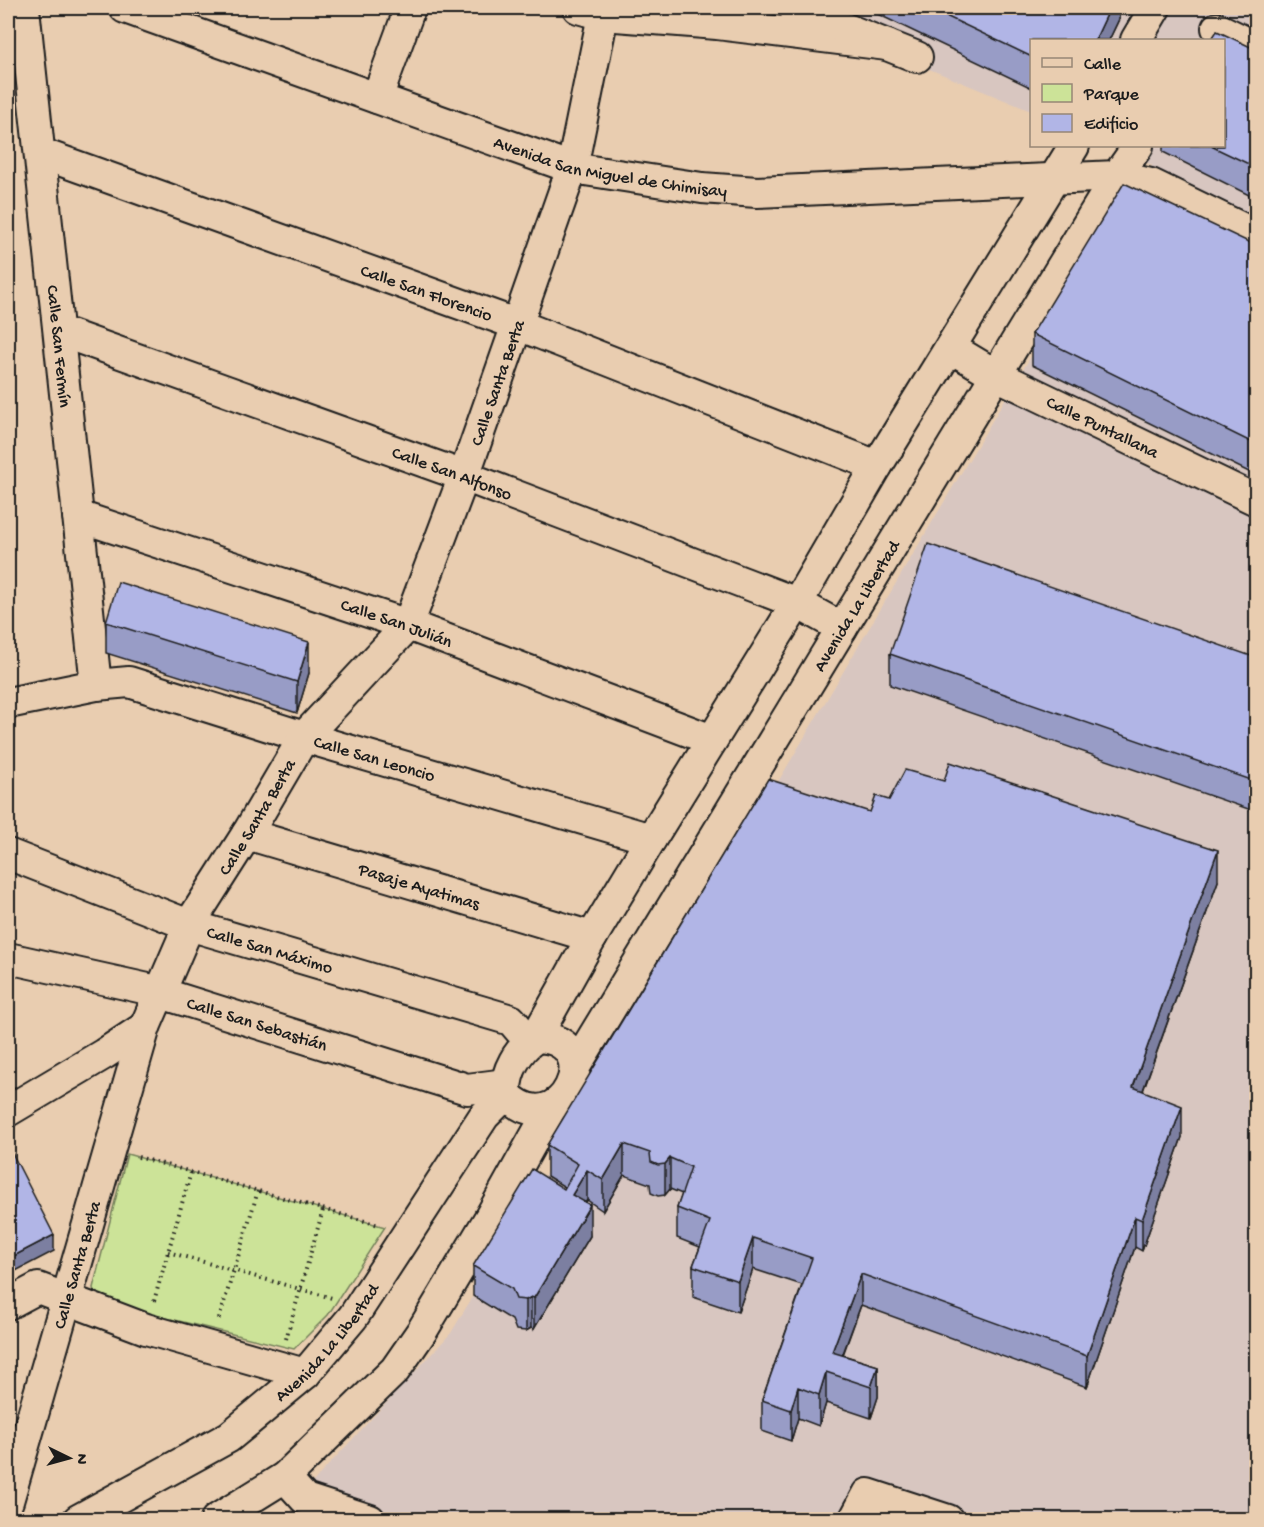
<svg xmlns="http://www.w3.org/2000/svg" width="1264" height="1527" viewBox="0 0 1264 1527" font-family="'Gochi Hand',sans-serif">
<rect width="100%" height="100%" fill="#e9cdb0"/>
<filter id="ink" filterUnits="userSpaceOnUse"><feTurbulence type="fractalNoise" baseFrequency=".0167" numOctaves="2"/><feDisplacementMap in="SourceGraphic" scale="12" xChannelSelector="R" yChannelSelector="G"/><feConvolveMatrix kernelMatrix="1 2 1 2 8 2 1 2 1" color-interpolation-filters="sRGB"/></filter>
<g filter="url(#ink)">
<path fill="#d8c6c0" d="M781,8H1256V1519H986L870,1481L846,1520H367L298,1498L451,1333L1020,374L1152,165L1109,146H1224V40H1032L1031,111Z"/>
<path fill="#cce398" stroke="#74805a" stroke-width="1.5" d="M127,1154L385,1227L328,1315L294,1349L97,1301L93,1288Z"/>
<g fill="none" stroke-linecap="round" stroke-linejoin="round">
<defs>
<g id="minor">
<path id="s1" d="M24,8L96,685"/>
<path id="s2" d="M125,8L572,168L702,188L757,192L1117,176L1151,184L1256,235"/>
<path d="M578,8L603,15L717,24L887,45"/>
<path d="M794,8L917,57"/>
<path d="M1217,28L1256,47"/>
<path d="M1136,40L1155,8"/>
<path d="M377,98L410,8"/>
<path id="s3" d="M40,153L516,324L877,466"/>
<path id="s4" d="M59,331L464,476L797,603L842,628"/>
<path id="s5" d="M951,348L996,375L1256,500"/>
<path id="s6" d="M78,516L408,625L712,740"/>
<path id="s7" d="M8,703L96,685L129,682L304,737L651,839"/>
<path id="s8" d="M247,834L592,937"/>
<path id="s9" d="M8,854L189,925L511,1020L530,1042"/>
<path id="s10" d="M8,958L148,989L467,1089L506,1084"/>
<path d="M536,1037L592,937L651,839L797,603L877,466L1074,146"/>
<path d="M536,1037C613,1039 559,1150 506,1094C505,1071 518,1050 536,1037Z"/>
<path id="s11" d="M576,1065L1117,176L1138,146"/>
<path d="M8,1111L104,1054L145,1027"/>
<path d="M8,1304L38,1288L146,1329L305,1374"/>
<path d="M285,1477L305,1499L370,1520"/>
<path id="s12" d="M8,1501L145,1027L189,925L247,834L304,737L408,625L464,476L572,168L603,15L606,8"/>
<path id="s13" d="M78,1520L229,1437L305,1374L353,1317L484,1116L506,1094"/>
<path d="M216,1520L285,1477L395,1370L422,1331L489,1219L551,1108"/>
<path d="M854,1520L868,1494L948,1520"/>
</g>
</defs>
<use href="#minor" stroke="#1c1c1c" stroke-width="34"/>
<path stroke="#1c1c1c" stroke-width="4" stroke-dasharray="1.5 4.5" stroke-linecap="butt" d="M138,1157L379,1225
M168,1252L332,1298
M154,1301L191,1172
M219,1319L258,1191
M286,1339L323,1210"/>
<use href="#minor" stroke="#e9cdb0" stroke-width="30"/>
</g>
<path fill="#989cc6" stroke="#1c1c1c" stroke-width="1.5" d="M671,8H708V10L704,13Z
M865,8H1119V19L1109,40H1032V88Z
M1257,50V199L1163,152V146H1224Z
M1257,246V476L1032,365V334Z
M106,622L309,673L297,713L106,653Z
M890,654L1257,658V812L890,685Z
M889,800L1218,881L1143,1091L1182,1137L1142,1251L1135,1247L1087,1387L861,1305L843,1355L878,1366V1397L871,1418L826,1403L819,1426L798,1418L791,1441L762,1431V1400L802,1285L753,1269L738,1312L693,1297V1266L700,1247L677,1238V1208L682,1194L670,1189L665,1195L658,1196L651,1193L650,1184L624,1175L603,1211L587,1200L586,1203L590,1236L534,1329L531,1328L526,1331L516,1330L512,1320L473,1296V1266L564,1189L565,1187L547,1176V1145L870,812Z"/>
<path fill="#7c7fa1" stroke="#1c1c1c" stroke-width="1.5" d="M704,8H708V10L704,13Z
M1110,8H1119V19L1109,40H1095Z
M309,642V673L297,713V682Z
M1218,850V881L1133,1118V1087Z
M1182,1106V1137L1142,1251V1220Z
M624,1144V1175L603,1211V1180Z
M670,1158V1189L665,1195V1164Z
M587,1170V1200L572,1225V1195Z
M590,1205V1236L534,1329V1298Z
M1135,1217V1247L1087,1387V1356Z
M54,1235V1251L8,1275V1259Z
M753,1238V1269L738,1312V1281Z
M861,1274V1305L835,1375L832,1352Z
M531,1297V1328L526,1331V1300Z
M878,1366V1397L871,1418V1387Z
M826,1372V1403L819,1426V1395Z
M798,1387V1418L791,1441V1410Z"/>
<path fill="#b1b5e6" stroke="#1c1c1c" stroke-width="1.5" d="M929,8H1110L1095,40H1032V57Z
M1217,31L1257,50V168L1211,146H1224V40H1211Z
M1124,183L1257,246V445L1032,334Z
M928,544L1257,658V782L890,654Z
M118,582L309,642L297,682L106,622Z
M950,762L1218,850L1133,1087L1182,1106L1142,1220L1135,1217L1087,1356L861,1274L832,1352L878,1366L871,1387L826,1372L819,1395L798,1387L791,1410L762,1400L812,1258L753,1238L738,1281L693,1266L710,1221L677,1208L691,1167L670,1158L665,1164L658,1165L651,1162L650,1153L624,1144L603,1180L587,1170L572,1195L590,1205L534,1298L531,1297L526,1300L516,1299L512,1289L473,1266L532,1169L564,1189L578,1164L547,1145L768,779L870,812L876,796L889,800L905,770L944,781Z
M8,1145L54,1235L8,1259Z"/>
</g>
<g text-anchor="middle" stroke-width="4.5" stroke-linejoin="round" paint-order="stroke">
<g font-size="18" fill="#1c1c1c" stroke="#e9cdb0">
<text dy="6" stroke="none"><textPath href="#s2" startOffset="512">Avenida San Miguel de Chimisay</textPath></text>
<text dy="6" stroke="none"><textPath href="#s3" startOffset="411">Calle San Florencio</textPath></text>
<text dy="6" stroke="none"><textPath href="#s1" startOffset="340">Calle San Fermín</textPath></text>
<text dy="6" stroke="none"><textPath href="#s12" startOffset="1236">Calle Santa Berta</textPath></text>
<text dy="6" stroke="none"><textPath href="#s5" startOffset="171">Calle Puntallana</textPath></text>
<text dy="6" stroke="none"><textPath href="#s4" startOffset="418">Calle San Alfonso</textPath></text>
<text dy="6" stroke="none"><textPath href="#s11" startOffset="538">Avenida La Libertad</textPath></text>
<text dy="6" stroke="none"><textPath href="#s6" startOffset="336">Calle San Julián</textPath></text>
<text dy="6" stroke="none"><textPath href="#s7" startOffset="380">Calle San Leoncio</textPath></text>
<text dy="6" stroke="none"><textPath href="#s12" startOffset="732">Calle Santa Berta</textPath></text>
<text dy="6" stroke="none"><textPath href="#s8" startOffset="180">Pasaje Ayatimas</textPath></text>
<text dy="6" stroke="none"><textPath href="#s9" startOffset="279">Calle San Máximo</textPath></text>
<text dy="6" stroke="none"><textPath href="#s10" startOffset="258">Calle San Sebastián</textPath></text>
<text dy="6" stroke="none"><textPath href="#s12" startOffset="246">Calle Santa Berta</textPath></text>
<text dy="6" stroke="none"><textPath href="#s13" startOffset="309">Avenida La Libertad</textPath></text>
</g>
</g>
<rect width="1264" height="1527" fill="none" stroke="#e9cdb0" stroke-width="30"/>
<rect x="15" y="15" width="1234" height="1497" fill="none" stroke="#1c1c1c" stroke-width="2" filter="url(#ink)"/>
<rect x="1030" y="39" width="195" height="108" fill="#e9cdb0" stroke="#978675" stroke-width="1.5"/>
<rect x="1042" y="58" width="30" height="9" fill="#e9cdb0" stroke="#978675" stroke-width="1.5"/>
<text x="1084" y="69" font-size="18" fill="#1c1c1c">Calle</text>
<rect x="1042" y="84" width="30" height="18" fill="#cce398" stroke="#978675" stroke-width="1.5"/>
<text x="1084" y="99" font-size="18" fill="#1c1c1c">Parque</text>
<rect x="1042" y="114" width="30" height="18" fill="#b1b5e6" stroke="#978675" stroke-width="1.5"/>
<text x="1084" y="129" font-size="18" fill="#1c1c1c">Edificio</text>
<g transform="translate(69 1458) rotate(95)" stroke="#e9cdb0" stroke-width="4.5" paint-order="stroke">
<path d="M0-4.5L10 22L0 15L-10 22Z" fill="#1c1c1c"/>
<text y="-9" font-size="16" font-weight="bold" text-anchor="middle" fill="#1c1c1c">N</text>
</g>
</svg>
